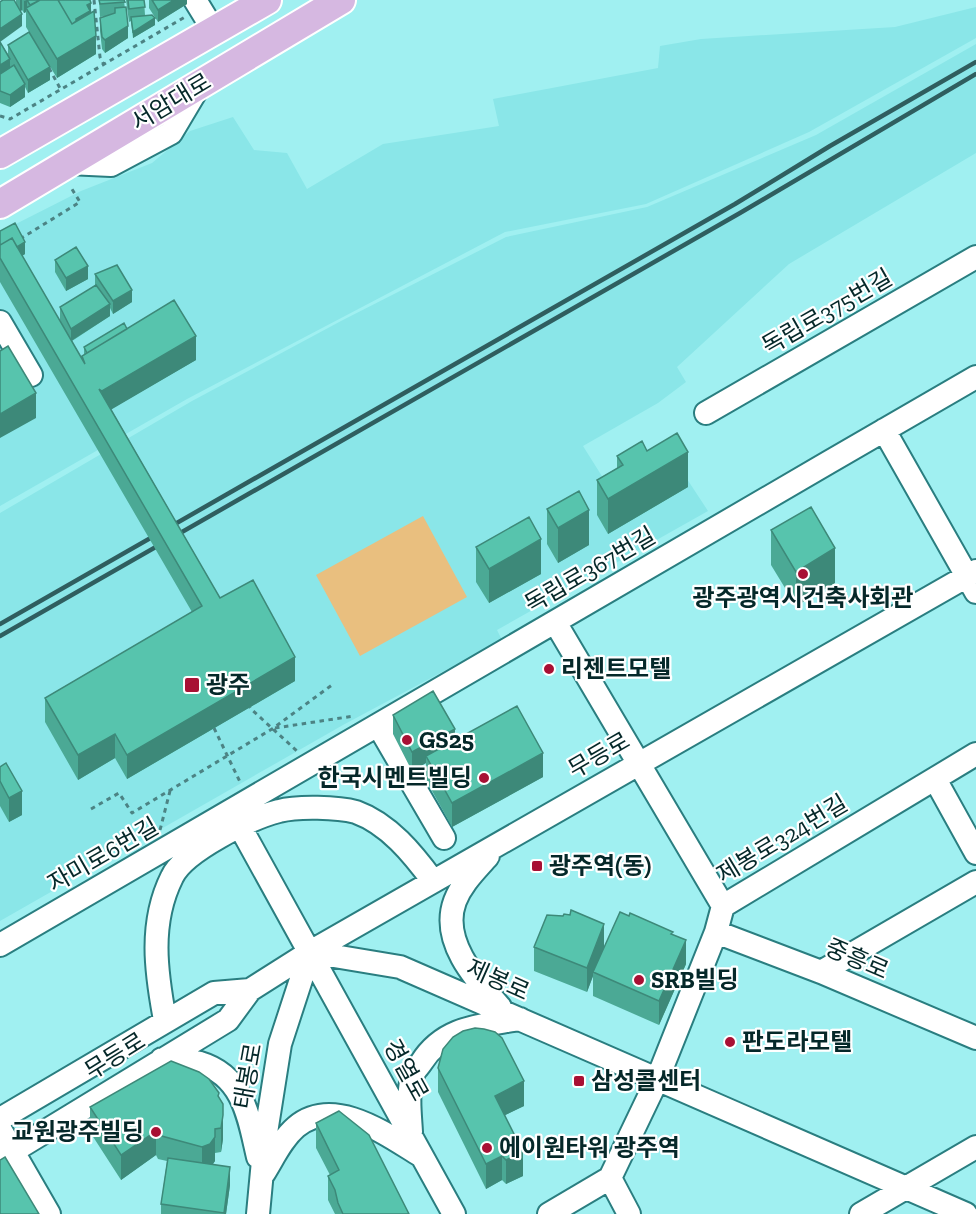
<svg xmlns="http://www.w3.org/2000/svg" width="976" height="1214" viewBox="0 0 976 1214" font-family="'Zilla Slab','Noto Sans KR',serif">
<rect width="100%" height="100%" fill="#a0f0f1"/>
<path fill="#8ae6e8" d="M976,7V38L809,132L646,204L505,232L187,399L0,506V232L81,191L152,163L190,131L233,117L254,150L287,153L307,189L383,144L499,126L493,99L658,68L660,46L701,39L895,27Z
M976,44V153L789,264L677,367L686,382L658,403L583,446L610,489L670,453L708,511L497,630L502,640L343,725L0,921V513L192,401L341,321L506,237L647,207L816,135Z"/>
<path fill="#e9bf7f" d="M423,516L467,597L360,656L316,575Z"/>
<g fill="none" stroke-linecap="round" stroke-linejoin="round">
<defs>
<path id="minor" d="M195,0L214,31
M68,163L111,165L171,133L199,86
M0,322L31,375
M706,413L976,257
M884,430L976,592
M555,622L723,906
M378,725L444,838
M935,779L976,853
M232,812L454,1214
M488,856C476,870 462,883 455,901C440,941 476,980 500,1007
M716,932L821,972L976,1038
M0,945C327,758 650,565 976,377
M310,952L400,967L966,1214
M821,972L976,882
M165,1020C156,972 149,923 172,877C184,851 251,818 279,811C297,806 338,807 356,812C389,824 413,854 433,881
M162,1059C174,1060 188,1060 200,1063C244,1076 249,1119 258,1157
M0,1119L214,993L250,990
M0,1129L49,1214
M411,1132C410,1114 407,1093 413,1075C414,1071 418,1067 421,1063C444,1026 480,1026 520,1019
M0,1159L228,1020L250,990L310,952L976,571
M264,1173C274,1157 282,1139 296,1127C334,1095 387,1135 420,1155
M610,1178L657,1080L716,932L723,906L976,754
M610,1178L629,1214
M258,1214L265,1139L280,1044L310,952
M549,1214L610,1178
M861,1214L976,1147"/>
<path id="major" d="M0,154L267,0
M0,204L341,0"/>
</defs>
<use href="#minor" stroke="#2a7e80" stroke-width="26"/>
<use href="#major" stroke="#fff" stroke-width="32"/>
<path stroke="#4c8384" stroke-width="3" stroke-dasharray="4.5 4.5" stroke-linecap="butt" d="M94,0L100,57L104,65
M49,68L61,90
M0,116L10,119L185,17
M20,239L80,202L70,186
M248,704L251,709L297,751
M214,728L241,784
M275,728L354,716
M91,809L119,793L132,813L272,729L332,685
M160,830L170,791"/>
<use href="#minor" stroke="#fff" stroke-width="22"/>
<use href="#major" stroke="#d6b8e1" stroke-width="28"/>
<path stroke="#2f5e5f" stroke-width="4.5" d="M0,624L735,204L830,146L976,62
M0,636L740,213L976,74"/>
</g>
<path fill="#4ba995" d="M16,0H90L96,54L57,78L26,27V12L24,13L22,10L20,11L22,26L16,5Z
M99,0H124L128,38L105,53L102,49L100,31V18L106,16L100,17Z
M126,0H144L145,15L155,25L133,38L131,21L129,22Z
M149,0H187V4L158,22L149,8Z
M0,42L8,54V45L50,80L28,93L25,87V97L10,107L0,103Z
M0,231L25,254L22,256L65,330L60,320V307L95,286V274L132,302L113,314L110,308V316L72,341L82,359V356L84,355V347L127,329L196,360L111,409L220,598L295,681L127,779L115,758L78,780L45,722V698L192,612L0,282Z
M55,260L88,279L66,291L55,272Z
M647,451L688,487L608,534L597,515V480L617,468V456Z
M547,509L589,545L558,563L547,544Z
M771,530L835,583L796,606L771,565Z
M476,547L541,574L489,603L476,582Z
M393,715L455,740L543,777L452,827L426,780V763L412,771L393,734Z
M0,767L22,815L9,822L0,806Z
M673,935L686,964L659,1025L593,996V976L587,992L534,971V947H604Z
M438,1068L524,1106L505,1115L523,1176L506,1184L502,1180L486,1189L438,1092Z
M219,1097L223,1139L221,1152L215,1153V1161L213,1164L230,1185L226,1214H161V1204L167,1161L158,1159L156,1155L121,1180L90,1132V1107Z
M316,1123L409,1214H335L328,1200V1176L330,1175L316,1148Z"/>
<path fill="#3d8979" d="M20,0H22V10L20,12Z
M27,0V10L26,8V12L24,13V1Z
M174,0H187V4L158,22V10Z
M91,3V15L77,34L76,19L87,5Z
M22,14V26L0,42V29Z
M155,18V25L133,38V32Z
M128,26V38L105,53V40Z
M96,36V54L57,78V59Z
M10,59V71L0,78V65Z
M50,67V80L28,93V80Z
M25,84V97L10,107V95Z
M25,242V254L5,266L0,258Z
M88,266V279L66,291V278Z
M132,290V302L113,314V301Z
M110,304V316L71,341V329Z
M196,336V360L102,415V391Z
M36,393V418L0,438V414Z
M688,452V487L608,534V499Z
M589,510V545L558,563V528Z
M541,539V574L489,603V569Z
M835,548V583L796,606V572Z
M295,657V681L127,779V755Z
M455,729V747L426,756V763L412,771V752Z
M115,734V758L78,780V755Z
M543,753V777L452,827V803Z
M22,791V815L9,822V798Z
M604,924V948L593,972V976L587,992V968Z
M686,940V964L659,1025V1001Z
M524,1081V1106L495,1120V1096Z
M223,1115V1139L221,1152V1128Z
M215,1129V1161L210,1168L202,1171V1147Z
M156,1131V1155L121,1180V1155Z
M523,1152V1176L506,1184V1160Z
M502,1156V1180L486,1189V1164Z
M230,1167V1185L226,1214H224Z"/>
<path fill="#57c4ad" stroke="#3d8979" stroke-width="1.5" d="M3,0H14L22,14L0,29V2Z
M27,0H40L30,5Z
M40,0H58L72,24L94,11L96,36L57,59L26,8Z
M58,0H90L91,3L87,5L90,11L76,19V21L72,24Z
M99,0H124L125,2L100,4Z
M128,0H144L145,7L129,9Z
M152,0H174L158,10Z
M126,7L128,26L105,40L102,37L100,18L115,13V8Z
M152,15L155,18L133,32L131,17Z
M29,32L50,67L28,80L8,45Z
M0,42L10,59L0,65Z
M14,65L25,84L10,95L0,91V74Z
M15,223L25,242L17,247L12,238L0,245V231Z
M12,238L85,364L82,356L174,300L196,336L102,391L99,389L220,598L253,580L295,657L127,755L115,734L78,755L45,698L202,606L0,258V245Z
M76,247L88,266L66,278L55,260Z
M117,265L132,290L113,301L95,274Z
M96,285L110,304L71,329L60,307Z
M124,323L127,329L87,353L84,347Z
M8,346L36,393L0,414V351Z
M677,433L688,452L608,499L597,480L623,465L617,456L642,441L647,451Z
M579,491L589,510L558,528L547,509Z
M811,507L835,548L796,572L771,530Z
M529,517L541,539L489,569L476,547Z
M433,691L455,729L412,752L393,715Z
M517,706L543,753L452,803L426,756Z
M6,763L22,791L9,798L0,781V767Z
M571,910L604,924L587,968L534,947L547,915L563,916L564,914L570,915Z
M620,912L629,916L630,913L673,932L671,934L686,940L659,1001L593,972Z
M475,1028L484,1029L495,1032L502,1038L524,1081L495,1096L523,1152L506,1160L502,1156L486,1164L438,1068L443,1049L453,1037L463,1031Z
M171,1061L199,1072L209,1079L219,1093L218,1096L223,1104V1115L221,1128L215,1129V1137L210,1144L202,1147L158,1135L156,1131L121,1155L90,1107Z
M339,1111L369,1135L409,1214H343L338,1203L335,1190L328,1176L339,1170L316,1123Z
M5,1157L39,1214H0V1160Z
M168,1158L230,1167L224,1213L161,1204Z"/>
<g fill="#a81034" stroke="#fff" stroke-width="2">
<circle cx="803" cy="574" r="6"/>
<circle cx="549" cy="669" r="6"/>
<rect x="184" y="677" width="16" height="16" rx="3"/>
<circle cx="407" cy="740" r="6"/>
<circle cx="484" cy="778" r="6"/>
<rect x="531" y="860" width="12" height="12" rx="3"/>
<circle cx="639" cy="980" r="6"/>
<circle cx="730" cy="1042" r="6"/>
<rect x="573" y="1075" width="12" height="12" rx="3"/>
<circle cx="156" cy="1132" r="6"/>
<circle cx="487" cy="1148" r="6"/>
</g>
<g text-anchor="middle" stroke-width="4.5" stroke-linejoin="round" paint-order="stroke">
<g font-size="24" fill="#052829" stroke="#fff">
<text transform="translate(171 102) rotate(-31)" y="8">서암대로</text>
<text transform="translate(827 312) rotate(-30)" y="8">독립로375번길</text>
<text transform="translate(590 570) rotate(-30)" y="8">독립로367번길</text>
<text transform="translate(599 755) rotate(-30)" y="8">무등로</text>
<text transform="translate(782 839) rotate(-31)" y="8">제봉로324번길</text>
<text transform="translate(103 855) rotate(-30)" y="8">자미로6번길</text>
<text transform="translate(857 959) rotate(23)" y="8">중흥로</text>
<text transform="translate(498 980) rotate(24)" y="8">제봉로</text>
<text transform="translate(115 1056) rotate(-32)" y="8">무등로</text>
<text transform="translate(406 1070) rotate(61)" y="8">경열로</text>
<text transform="translate(248 1076) rotate(-80)" y="8">태봉로</text>
</g>
<g font-size="24" font-weight="bold" fill="#052829" stroke="#fff" text-anchor="start">
<text x="803" y="606" text-anchor="middle">광주광역시건축사회관</text>
<text x="561" y="677">리젠트모텔</text>
<text x="206" y="693">광주</text>
<text x="419" y="748">GS25</text>
<text x="472" y="786" text-anchor="end">한국시멘트빌딩</text>
<text x="549" y="874">광주역(동)</text>
<text x="651" y="988">SRB빌딩</text>
<text x="742" y="1050">판도라모텔</text>
<text x="591" y="1089">삼성콜센터</text>
<text x="144" y="1140" text-anchor="end">교원광주빌딩</text>
<text x="499" y="1156">에이원타워 광주역</text>
</g>
</g>
</svg>
